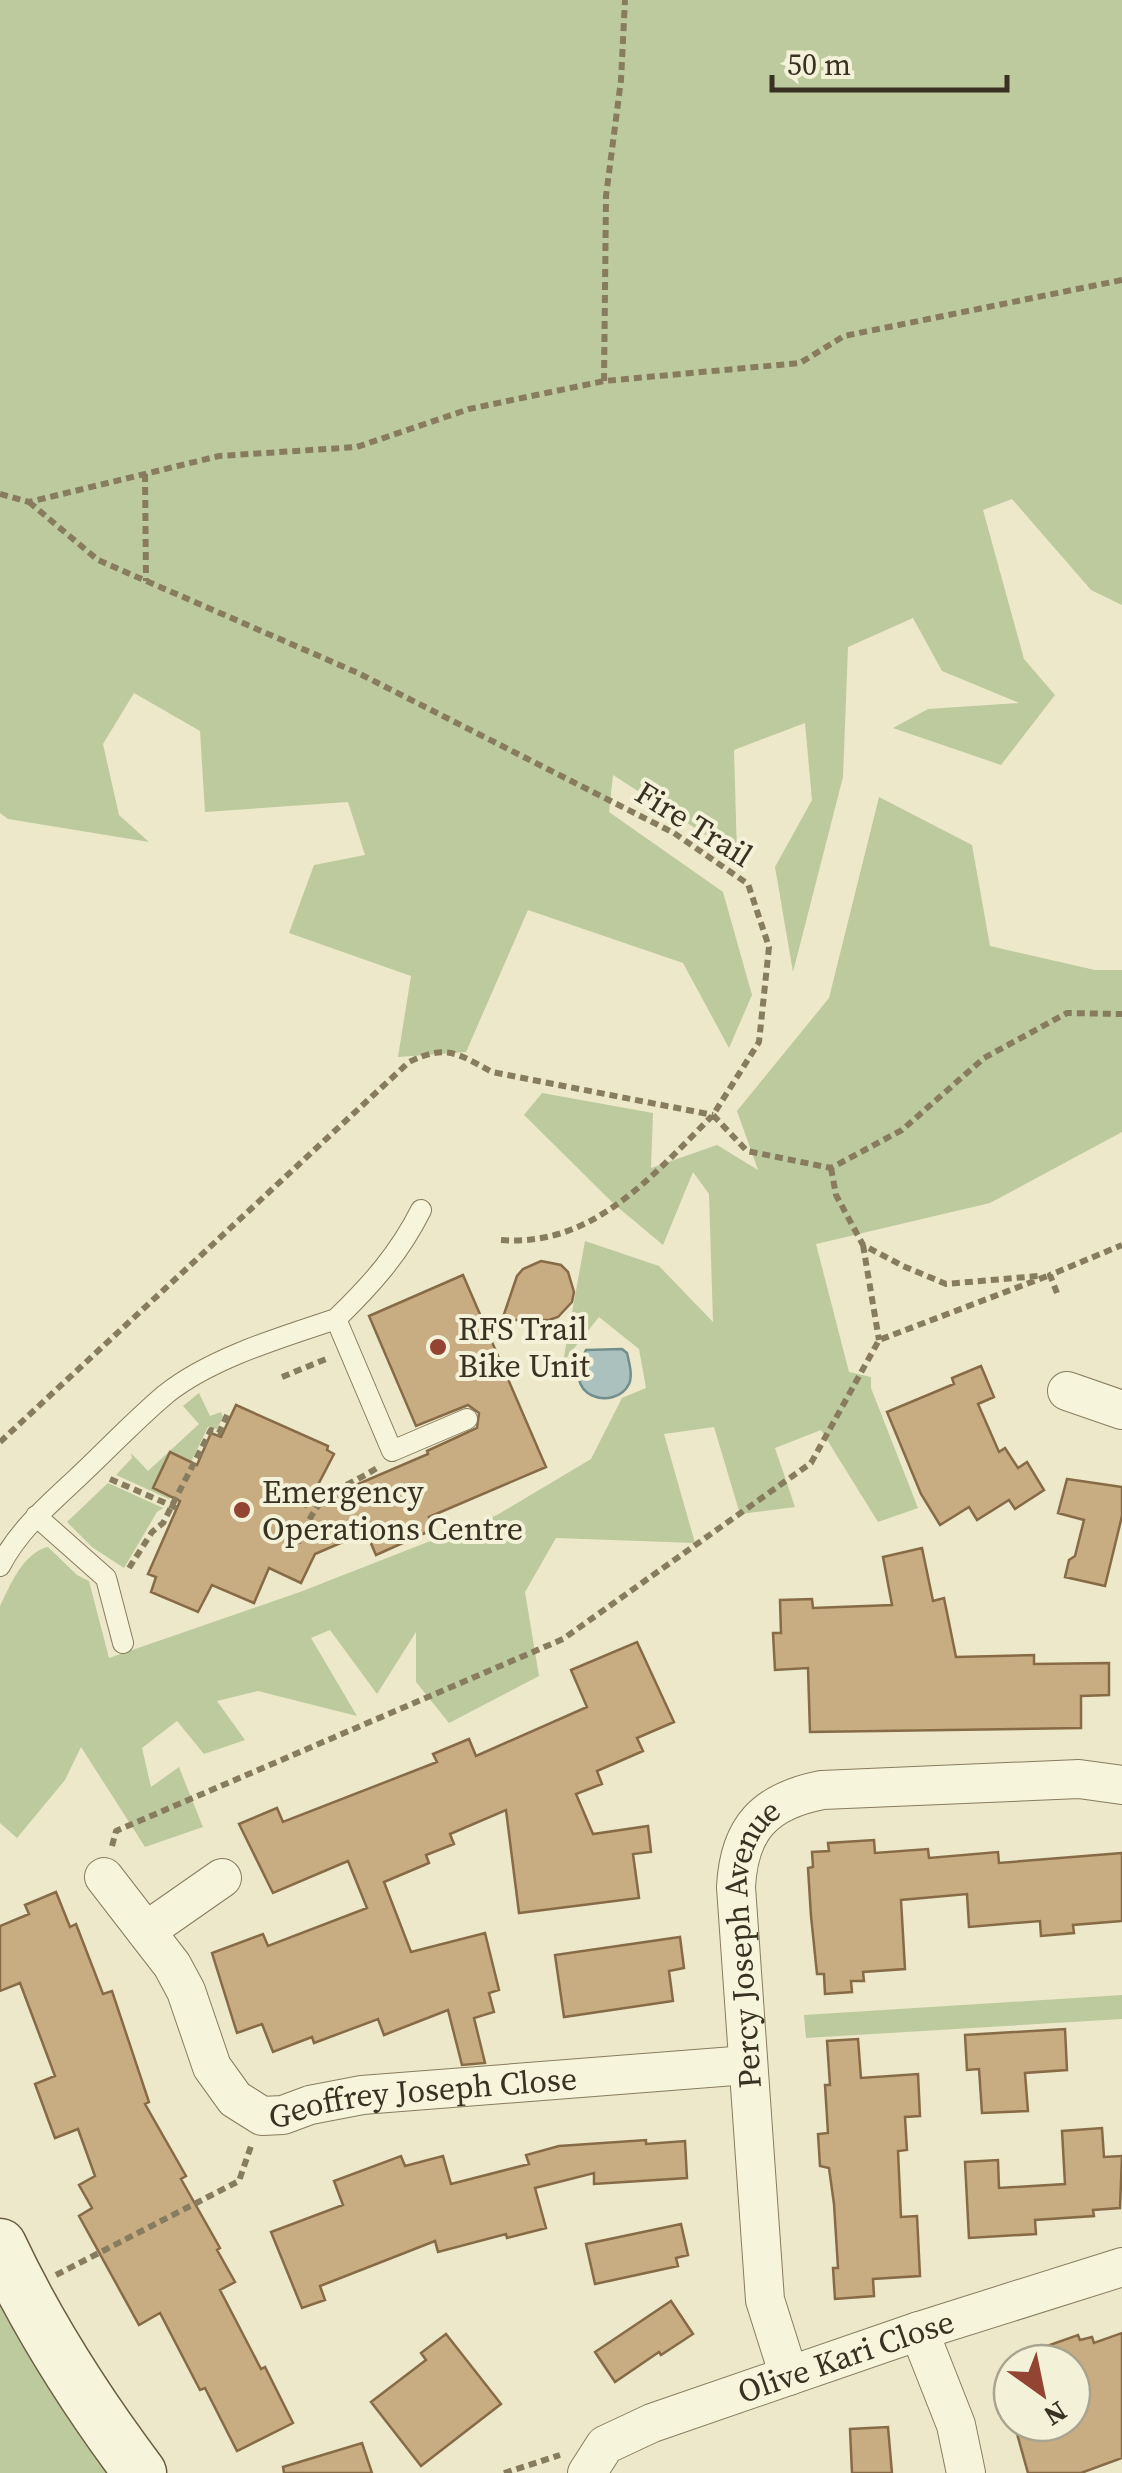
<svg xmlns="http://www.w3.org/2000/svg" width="1122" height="2473" viewBox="0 0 1122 2473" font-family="'Source Serif 4',serif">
<rect width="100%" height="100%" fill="#ece8c9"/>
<path fill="#bdca9e" d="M0,0H1122V605L1091,590L1012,499L983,510L1024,659L1055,695L1001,765L893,728L928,709L1019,703L942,671L913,618L848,647L843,777L793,972L775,867L812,800L805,723L734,750L737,855L613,775L609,812L723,892L752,995L729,1048L683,963L528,910L466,1052L398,1057L411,976L289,933L314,865L365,855L348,802L205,812L200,731L134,693L103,744L119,815L149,842L8,819L0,813Z
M879,797L972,845L990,946L1095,970H1122V1132L990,1203L816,1244L849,1372L871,1377V1388L918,1508L878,1522L821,1430L775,1448L795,1507L740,1514L714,1427L664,1434L695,1543L556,1538L525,1592L539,1676L449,1723L416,1682V1632L377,1694L330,1630L311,1638L357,1716L258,1691L217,1701L245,1740L204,1754L177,1721L142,1748L151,1787L179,1767L203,1827L145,1847L81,1747L65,1780L17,1838L0,1823V1606C10,1585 24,1552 48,1547L77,1575L89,1581L109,1658L300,1592L497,1515L591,1459L622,1398L646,1388L639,1349L599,1317L563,1362L585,1241L659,1266L713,1322L709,1194L693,1172L663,1245L614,1204L524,1115L542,1093L653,1113L651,1168L717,1145L758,1170L737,1111L829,998Z
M199,1393L210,1416L221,1412L223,1417L217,1429L208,1427L191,1462L170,1453L153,1488L171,1497L169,1499L116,1475L132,1458L131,1453L148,1471L199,1424L183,1406Z
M108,1483L163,1508L157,1512L124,1568L92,1547L67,1522Z
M1122,1995V2019L806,2038L804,2015Z
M0,2292L111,2473H0Z"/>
<path fill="#aac1be" stroke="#718f8d" stroke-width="2.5" d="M622,1349L627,1353C629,1362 633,1375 629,1384C616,1411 558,1399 586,1350Z"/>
<path fill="#c8ac82" stroke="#866b46" stroke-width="2.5" d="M541,1261L561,1265L568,1272L574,1292L572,1302L558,1317L549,1320H502L517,1276L523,1269Z
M463,1275L546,1467L429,1517L434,1529L376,1555L366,1532L315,1554L301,1583L269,1568L254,1603L212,1585L198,1612L151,1592L156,1577L148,1574L180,1501L153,1488L170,1452L197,1465L211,1433L221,1437L236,1405L328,1446L327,1450L334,1454L307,1506L428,1454L427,1451L477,1428L479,1413L468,1405L416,1426L369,1316Z
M981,1366L994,1397L978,1404L999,1452L1005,1448L1018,1468L1027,1462L1044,1490L1015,1509L1009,1500L977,1520L969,1507L940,1525L921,1494L887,1412L954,1384L952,1378Z
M1067,1479L1122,1487V1516L1105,1586L1065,1577L1069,1560L1075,1556L1084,1520L1058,1513Z
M922,1548L933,1601L944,1598L956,1657L1034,1655V1664L1109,1663V1695L1081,1696V1728L810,1732L808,1668L775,1670L773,1633H781L780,1600L812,1599L813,1608L892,1605L883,1557Z
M637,1642L674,1722L637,1738L643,1751L597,1771L602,1784L576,1794L593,1834L648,1826L651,1852L633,1854L639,1898L519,1913L506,1810L450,1834L454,1844L426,1855L429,1863L384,1882L411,1952L485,1933L499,1990L489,1993L494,2012L474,2018L485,2063L462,2065L448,2010L384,2035L378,2019L314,2043L312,2037L273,2052L262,2024L237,2033L212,1953L263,1934L268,1946L367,1908L348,1861L273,1893L239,1824L277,1808L283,1822L437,1762L433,1754L469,1739L476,1756L587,1707L571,1670Z
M874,1840L875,1853L928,1849L929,1858L998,1852L999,1863L1122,1853V1921L1073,1925L1074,1933L1041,1936L1040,1921L969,1927L967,1894L901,1900L905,1969L863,1972L864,1981H851L852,1992L825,1994L824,1974H817L811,1916L808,1868L813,1867L812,1852L829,1851L828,1843Z
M56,1892L70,1927L76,1924L103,1994L112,1991L149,2102L145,2104L186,2176L181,2179L220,2248L217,2250L235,2282L220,2290L261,2369L265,2367L293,2423L237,2451L205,2388L200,2390L160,2313L139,2325L79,2216L92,2208L79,2185L95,2176L78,2129L55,2138L35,2084L55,2076L20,1983L0,1991V1926L29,1914L25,1905Z
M680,1937L684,1968L669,1971L673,2001L564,2017L555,1955Z
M1065,2029L1067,2070L1025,2073L1028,2111L982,2113L979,2069L967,2070L965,2035Z
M858,2039L861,2078L918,2074L920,2116L905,2117L907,2150L898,2151L901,2217L917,2216L920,2276L873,2279L874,2296L835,2299L833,2268H838L834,2204L829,2168L820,2166L818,2134L828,2133L825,2085H830L827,2041Z
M1102,2128L1104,2157L1122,2156L1120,2208L1093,2210L1094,2216L1035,2220L1036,2234L969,2238L965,2162L998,2160L999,2188L1065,2184L1062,2131Z
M646,2140V2144L685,2141L687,2178L594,2184V2173L535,2188L546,2228L507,2238L506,2234L438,2252L435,2241L320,2286L325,2300L302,2308L271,2232L343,2205L334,2181L401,2156L405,2166L443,2156L451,2184L529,2164L526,2155L559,2146Z
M681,2224L688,2255L676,2258L678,2266L595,2284L586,2244Z
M671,2301L693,2334L661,2355L659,2352L615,2382L595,2352Z
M1122,2333V2458L1081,2473H1028L1014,2423H1072V2363H1011L1010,2359L1078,2335L1080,2340L1092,2337L1094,2343Z
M446,2334L501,2404L421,2466L371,2402L426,2360L421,2353Z
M888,2427L892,2473H852L850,2429Z
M362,2443L372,2473H284L283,2467Z"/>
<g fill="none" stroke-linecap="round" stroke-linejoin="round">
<defs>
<path id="lane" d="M336,1319C371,1285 399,1254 421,1210
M36,1516L106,1578L123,1643
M0,1566C18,1531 48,1505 76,1479C106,1451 135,1420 166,1394C211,1358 282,1337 336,1319L392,1451L467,1419"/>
<g id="street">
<path d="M1067,1391L1122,1410"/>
<path id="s1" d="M104,1877L172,1965L186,1991L212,2067L235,2099L262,2116L283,2115L310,2105L362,2095L747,2065"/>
<path d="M146,1931L222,1878"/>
<path d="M919,2331L956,2425L966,2473"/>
<path id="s2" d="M789,2376L765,2300L736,1887C739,1828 765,1801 822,1790L1079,1779L1122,1785"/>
<path id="s3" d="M587,2473L605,2445L652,2423L919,2331L1122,2267"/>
</g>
<path id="secondary" d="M0,2245C38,2326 86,2401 140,2473"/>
</defs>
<use href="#lane" stroke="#887c5f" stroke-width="22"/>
<use href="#street" stroke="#887c5f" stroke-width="40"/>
<use href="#secondary" stroke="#6a5d42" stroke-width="55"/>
<path stroke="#887c5f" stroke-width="6" stroke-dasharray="8 5" stroke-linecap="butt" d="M604,381L606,196L621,80L625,0
M145,474L146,581
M0,494L29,502L219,456L357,447L469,409L604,381L800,363L844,336L1122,280
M29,502L98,560L358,673L674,833L748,884L769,947L759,1042L713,1115L747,1151L831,1168L902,1130L984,1058L1067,1013L1122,1014
M831,1168L836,1195L863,1245L903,1266L946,1284L1038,1276
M501,1240C594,1247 653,1175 712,1116
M863,1245L879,1340
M1057,1293L1050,1275L1122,1245
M282,1377L326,1359
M0,1442L409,1062C446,1044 457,1053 492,1072L713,1115
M110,1479L177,1508
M318,1486L342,1499L344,1504
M298,1543C324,1485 328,1498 377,1468
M129,1568L152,1532L163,1523L211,1430L219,1433L229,1411
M112,1846L116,1831L563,1639L811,1463L879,1340L1050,1275
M56,2275L239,2181L251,2146
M504,2473L560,2455"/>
<use href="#lane" stroke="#f7f4dc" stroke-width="20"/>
<use href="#street" stroke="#f7f4dc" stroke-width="38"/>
<use href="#secondary" stroke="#f7f4dc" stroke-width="52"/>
</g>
<g fill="#934432" stroke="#f4f1d9" stroke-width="4">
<circle cx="438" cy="1347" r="10"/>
<circle cx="242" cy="1510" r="10"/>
</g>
<g text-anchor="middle" stroke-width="8" stroke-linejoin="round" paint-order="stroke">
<g font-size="32" fill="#393121" stroke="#f4f1d9">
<text transform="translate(694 824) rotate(32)" y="11">Fire Trail</text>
<text dy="11" stroke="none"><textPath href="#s2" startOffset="440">Percy Joseph Avenue</textPath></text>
<text dy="11" stroke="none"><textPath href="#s1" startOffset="455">Geoffrey Joseph Close</textPath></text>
<text dy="11" stroke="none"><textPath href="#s3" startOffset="290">Olive Kari Close</textPath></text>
</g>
<g font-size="32" fill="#393121" stroke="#f4f1d9" text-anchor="start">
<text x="458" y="1340">RFS Trail<tspan x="458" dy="37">Bike Unit</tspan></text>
<text x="262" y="1503">Emergency<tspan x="262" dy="37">Operations Centre</tspan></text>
</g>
</g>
<g transform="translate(1042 2393) rotate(147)"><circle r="48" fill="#f4f1d9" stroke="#a9a48f" stroke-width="2.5"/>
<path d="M0-8L18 38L0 25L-18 38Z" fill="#934432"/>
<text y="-15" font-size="28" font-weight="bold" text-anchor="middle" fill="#393121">N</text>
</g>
<path d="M772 75v15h235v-15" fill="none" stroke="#393121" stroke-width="5"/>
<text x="787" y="75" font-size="30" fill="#393121" stroke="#f4f1d9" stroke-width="8" paint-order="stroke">50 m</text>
</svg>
